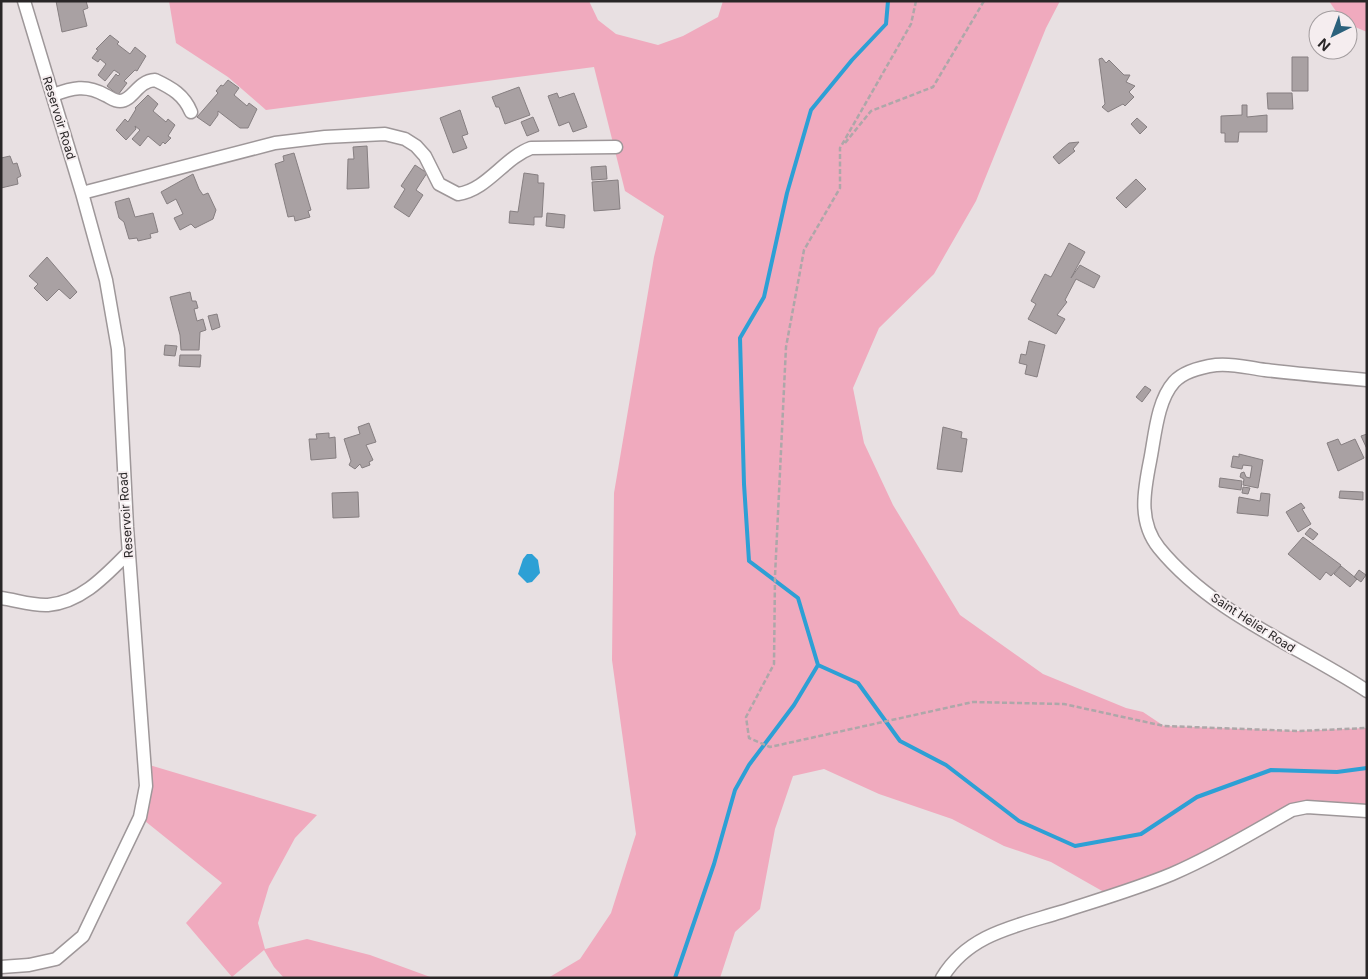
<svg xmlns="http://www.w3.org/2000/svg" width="1368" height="979" viewBox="0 0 1368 979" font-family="Inter,sans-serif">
<rect width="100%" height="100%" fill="#e8e0e2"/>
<path fill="#f0aabe" d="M169,1H589L598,20L616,34L658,45L683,36L718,17L723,1H1060L1046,28L976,201L934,274L879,328L853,388L864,443L893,505L960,615L1043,674L1126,708L1143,712L1164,726L1298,731L1367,728V811L1307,807L1229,845L1111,896L1051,862L1004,846L952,819L879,794L824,769L793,776L775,829L760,909L735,932L720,978H548L580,959L611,913L636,834L612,660L614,493L654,257L664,216L625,191L594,67L266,110L228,77L176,43Z
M1329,1H1367V32L1348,24V20H1342Z
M146,764L317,815L295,838L269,886L258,923L265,949L307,939L370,955L433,978H284L274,967L264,950L232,977L186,923L222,883L140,817Z"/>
<path fill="#2da0d5" d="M527,554H532L538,560L540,573L532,582L527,583L518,574L523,559Z"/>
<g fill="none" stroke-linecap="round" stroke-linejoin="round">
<path stroke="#2da0d5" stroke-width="4" d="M818,665L858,683L900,741L946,765L1019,821L1075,846L1141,834L1197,797L1271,770L1337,772L1367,768
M675,978L714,864L735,790L749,765L794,705L818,665L798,598L749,561L744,484L740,338L764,297L787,193L811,110L852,60L886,24L888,1"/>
</g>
<path fill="#a9a1a3" stroke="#867f81" d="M56,1H86L88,8L83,10L87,26L62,32Z
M110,35L119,42L117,44L130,54L135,47L146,56L137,71L135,70L124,81L127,83L118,95L107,86L116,74L118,76L120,74L114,70L105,81L98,75L106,64L100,59L98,62L92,58L98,50L96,49Z
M1292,57H1308V91H1292Z
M1102,58L1106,63L1109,60L1124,75H1130L1126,82L1135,86L1129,92L1134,97L1125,106L1123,104L1108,112L1102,107L1105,104L1099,59Z
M228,80L239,88L234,95L247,106L249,103L257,109L248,128H240L218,111V115L210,126L197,117L218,93L216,91L221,85L223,86Z
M519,87L530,115L505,124L499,107H496L492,97Z
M557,93L559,98L574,93L587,127L573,132L569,122L559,126L548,96Z
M1267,93H1292L1293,109H1268Z
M148,95L158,104L153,111L166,122L168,119L175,125L168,136L171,138L165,144L163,142L160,146L148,136L140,146L132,139L140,130L135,126L136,129L126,140L116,130L125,119L128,122L136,109L135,108Z
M1242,105H1247V117L1267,115V132H1239L1238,142H1225V133H1221V116L1242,115Z
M460,110L468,134L462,136L467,148L453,153L440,118Z
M533,117L539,131L527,136L521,122Z
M1137,118L1147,127L1140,134L1131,124Z
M1079,142L1073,149L1075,151L1059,164L1053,157L1069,143Z
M367,146L369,188L347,189L348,159H354L353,147Z
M294,153L311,210L308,211L310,217L295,221L294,216L288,217L275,164L284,161L283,156Z
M10,156L13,164L17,163L21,176L17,178L18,184L1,188V158Z
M415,165L427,173L416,190L423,195L409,217L394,207L405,189L401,186Z
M606,166L607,179L592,180L591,167Z
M524,173L538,175V183H544L542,217H534V225L509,223L510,211L518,212Z
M193,174L199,189L203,195L208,193L216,210L213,219L195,228L191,224L180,230L174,218L183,214L176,199L167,204L161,192Z
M1136,179L1146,189L1126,208L1116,198Z
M618,180L620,209L594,211L592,182Z
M129,198L135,217L153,213L158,232L150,234L151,238L138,241L137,238L129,239L124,222L119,218L115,202Z
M547,213L565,215L564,228L546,226Z
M1069,243L1085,252L1071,278L1080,265L1100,276L1094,288L1076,279L1065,300L1067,302L1057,315L1065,319L1056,334L1028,319L1036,304L1031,301L1045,274L1051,277Z
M47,257L77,292L70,299L59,289L47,301L34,288L38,284L29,276Z
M190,292L192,301H196L198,308L194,309L197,321L203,319L206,330L200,332L199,350H181L180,335L170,297Z
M217,314L220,327L212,330L208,316Z
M1029,341L1045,345L1037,377L1025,374L1027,365L1019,363L1021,354L1026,355Z
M165,345L177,346L175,356L164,355Z
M180,355H201L200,367L179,366Z
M1145,386L1151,390L1142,402L1136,397Z
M369,423L376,442L366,445L373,460L369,462L370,465L362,468L360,464L355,469L349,465L351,461L344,439L360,434L358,427Z
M943,427L962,432L961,438L967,439L962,472L937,469Z
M329,433V438L335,437L336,458L311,460L309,439H317L316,434Z
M1367,434V449L1361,436Z
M1338,439L1341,445L1355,439L1364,458L1338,471L1327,443Z
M1239,454L1263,460L1258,488L1243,485L1244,479L1240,477L1241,473L1244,472L1246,477L1250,478L1252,466L1243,465L1242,469L1231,467L1233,456L1239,457Z
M1220,478L1242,481L1241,490L1219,487Z
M1243,487L1250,488L1248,494L1242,493Z
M1340,491L1363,492V500L1339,498Z
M358,492L359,517L333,518L332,493Z
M1261,493L1270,494L1268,516L1237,513L1239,497L1260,501Z
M1301,503L1305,508L1302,509L1311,524L1298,532L1286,512Z
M1310,528L1318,534L1313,540L1305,534Z
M1303,537L1341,565L1331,576L1326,572L1320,580L1288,554Z
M1341,566L1357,579L1350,587L1334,574Z
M1359,570L1366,575L1361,582L1354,577Z"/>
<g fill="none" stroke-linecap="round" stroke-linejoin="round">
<defs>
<path id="street" d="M53,95C72,88 86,84 105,95C110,97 114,101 120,101C133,101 137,81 155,80C172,88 184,95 191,112
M82,193L275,143L325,137L385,134L405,139L416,146L425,156L439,184L458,194C487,190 504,158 531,148L616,147
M1367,380C1333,377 1299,374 1265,370C1249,368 1232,363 1216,365C1202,367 1184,371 1174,382C1157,401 1155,436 1150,461C1144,491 1138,522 1159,548C1213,614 1297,645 1367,691
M1,598C16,600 33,606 48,605C82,602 106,575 129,552
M1,967L29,965L56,959L83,936L140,817L146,786L127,527L118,349L106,280L82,193L24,1
M942,978C968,934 1016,926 1061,912C1098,900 1136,889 1172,874C1214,856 1253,832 1292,810L1307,807L1367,811"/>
</defs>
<use href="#street" stroke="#9e9799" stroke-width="15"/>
<path stroke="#aea7a9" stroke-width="2.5" stroke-dasharray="5 2.5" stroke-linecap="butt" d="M916,1L911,24L840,148V188L804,250L786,347L775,576L774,664L746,717L749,738L770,747L973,702L1064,704L1164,726L1298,731L1367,728
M845,143L871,111L933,87L984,1"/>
<use href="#street" stroke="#fff" stroke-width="12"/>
</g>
<g text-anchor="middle" stroke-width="4" stroke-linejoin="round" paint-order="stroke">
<g font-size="12" fill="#292627" stroke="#f5edef">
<text transform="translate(59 118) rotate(73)" y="4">Reservoir Road</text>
<text transform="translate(126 515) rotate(-94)" y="4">Reservoir Road</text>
<text transform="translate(1253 623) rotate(33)" y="4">Saint Helier Road</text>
</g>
</g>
<rect width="1368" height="979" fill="none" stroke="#292627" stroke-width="5"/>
<g transform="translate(1333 35) rotate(222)"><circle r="24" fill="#f5edef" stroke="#a39d9f"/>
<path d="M0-4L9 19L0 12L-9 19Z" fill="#2b617c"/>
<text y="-8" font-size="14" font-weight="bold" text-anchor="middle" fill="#292627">N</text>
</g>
</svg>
